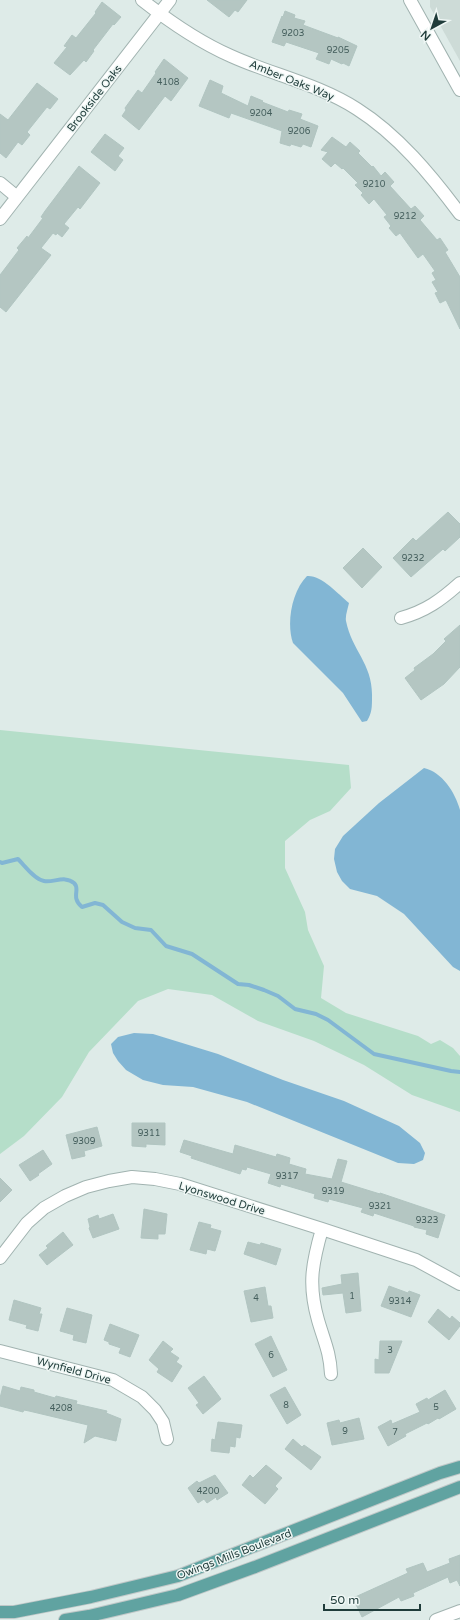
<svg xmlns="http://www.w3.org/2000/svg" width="460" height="1620" viewBox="0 0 460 1620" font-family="'Varela Round',sans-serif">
<rect width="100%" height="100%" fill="#deebe8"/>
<path fill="#cddbd7" d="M430,0H460V61L430,7Z"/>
<path fill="#b5dec9" d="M0,730L349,765L351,788L330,811L310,820L285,841V868L305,912L308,930L324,966L321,998L346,1013L418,1036L431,1044L440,1040L453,1048L460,1056V1112L412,1095L364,1065L314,1041L258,1021L212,995L168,989L138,1001L89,1052L62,1097L24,1136L0,1154Z"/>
<path fill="#82b6d4" d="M307,576C322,575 338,594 349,603C348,608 345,616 346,621C352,651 373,664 372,697C372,707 372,713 367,721L362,722L343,693L293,643C286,623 292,591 307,576Z
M424,768C442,772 455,792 460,810V971L453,967L404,914L377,896L350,889L342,881L337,872L334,859L335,849L343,836L379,803Z
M134,1033L153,1034L218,1054L283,1080L344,1101L399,1126L420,1143L425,1153L423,1160L414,1164L398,1163L247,1102L193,1087L163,1085L143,1080L126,1070L118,1061L113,1053L111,1044L118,1037Z"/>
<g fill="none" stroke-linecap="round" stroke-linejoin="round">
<path stroke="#82b6d4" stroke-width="4" d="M0,862L2,863L18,859C25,866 34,879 44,881C53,883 65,875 74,883C81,889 70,897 82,907L95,903L103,905L122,922L135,928L151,930L166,946L192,954L238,984L249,985L264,990L278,996L295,1009L316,1014L328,1020L374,1054L451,1071L460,1072"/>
</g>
<path fill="#b4c6c2" stroke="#b1c5c1" d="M207,0H247L238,12L235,10L229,17Z
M102,2L121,17L114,25L113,24L93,50L94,51L86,62L84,60L70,75L54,63L67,47L64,46L72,35L76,38L96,13L95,12Z
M285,11L295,15L294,18L305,21L303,25L338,38V37L357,46L349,66L343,63L342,64L331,59L329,64L316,59L319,53L286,42L284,46L272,42L282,16L283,17Z
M164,59L188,78L171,101L165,96L139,130L122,116L126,110L125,108L138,90L142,93L156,73L155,72Z
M210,80L223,86L221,93L248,106L251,96L263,101L262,102L288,112L289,110L302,114L300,119L318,126L311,147L303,144L301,147L291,144L290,146L280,143L282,131L231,113L229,118L199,106Z
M37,83L58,99L50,109L47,107L27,132L30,135L22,145L18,142L6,158L0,153V114L8,120Z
M105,134L124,148L118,156L123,160L115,171L91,152Z
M332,137L346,147L350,142L360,151L358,153L372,167L373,166L381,176L385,172L394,182L390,186L411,209L415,206L424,216L420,220L437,240L440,238L448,250L445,252L460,277V329L446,300L440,303L435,293L438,292L432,282L436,280L432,273L435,271L423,254L418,258L400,233L396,236L389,228L391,226L384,217L387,215L374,199L369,204L361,195L363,193L355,185L358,183L343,168L342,169L335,163L331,167L322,159L328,152L321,150Z
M79,166L100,183L80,209L78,207L64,224L69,228L62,237L57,233L56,235L53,233L41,248L51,255L6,312L0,307V275L19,250L17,248L27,236L28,238L43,218L41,217L45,211Z
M448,512L460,524V537L445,551L443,549L411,577L393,558L413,538L416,541Z
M363,548L382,567L362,588L343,568Z
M460,625V667L444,684L421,700L405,678L415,670L414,668L433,654L446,641L444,639Z
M132,1123H165V1145L146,1144V1147L132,1146Z
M97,1127L102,1146L84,1151L85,1156L72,1159L66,1135Z
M184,1140L233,1154L235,1145L276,1157L277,1154L290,1158L289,1164L306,1169L305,1174L332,1179L338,1159L347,1161L341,1182L380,1194V1193L445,1215L438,1238L426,1234L427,1230L414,1227V1226L374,1213L373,1216L361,1212L363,1208L329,1199L328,1202L314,1198L315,1194L281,1184L280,1187L268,1183L271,1174L247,1167L246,1170L242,1169L240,1174L191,1158L192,1156L180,1152Z
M43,1150L52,1164L38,1174L39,1175L30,1181L19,1165Z
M0,1178L12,1190L0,1202Z
M144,1209L167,1214L165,1234H158V1239L141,1238Z
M113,1214L119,1229L93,1238L89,1228L90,1227L88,1219L98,1215L99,1219Z
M199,1222L211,1225L210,1228L221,1231L215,1251L207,1249L206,1254L190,1250Z
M63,1232L73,1245L47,1265L39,1255L48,1248L46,1246Z
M248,1242L260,1245L261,1243L281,1249L276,1265L244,1254Z
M358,1273L361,1311L346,1313L343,1293L323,1295L322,1288L342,1284L341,1275Z
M389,1286L408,1293L409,1291L420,1295L411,1317L381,1306Z
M265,1287L268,1306H271L273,1318L251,1322L244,1291Z
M14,1300L41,1308L39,1314H42L38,1331L26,1328L27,1325L9,1320Z
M67,1308L92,1315L86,1343L73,1340L74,1335L60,1331Z
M438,1309L450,1319L452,1316L460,1323V1326L449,1340L428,1322Z
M110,1324L139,1335L130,1357L119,1353L121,1348L109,1344V1342L104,1340Z
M271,1336L287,1370L273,1377L255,1344Z
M163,1341L173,1349L170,1352L179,1358L176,1362L182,1366L172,1382L157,1372L159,1369L149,1360Z
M380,1341H402L389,1373H375V1359L379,1360Z
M204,1376L221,1399L203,1414L196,1405L199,1403L188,1388Z
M3,1386L20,1391L21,1387L34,1390V1392L55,1398L56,1396L77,1401L76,1404L107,1411L106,1413L121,1419L116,1441L95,1436L84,1443L88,1425L29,1411L24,1410L23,1412L0,1406V1398Z
M285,1387L301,1415L287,1424L270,1395Z
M445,1390L456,1409L439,1419L438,1418L428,1424L427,1423L405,1434L406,1436L388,1446L378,1427L391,1420L392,1424L420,1412L416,1404L427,1398L428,1400Z
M359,1418L364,1439L332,1445L327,1423L339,1420L340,1423Z
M218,1422L242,1425L240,1438L236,1437L235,1447L230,1446L229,1453L211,1451L212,1439L215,1440Z
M293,1439L302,1447L304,1445L321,1457L311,1470L285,1449Z
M266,1465L282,1478L275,1486L278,1489L265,1504L242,1485L250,1475L253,1478Z
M215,1475L228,1493L217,1500L216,1497L207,1503L204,1499L198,1503L188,1488L197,1481L199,1483Z
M460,1555V1586L457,1580L450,1583L448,1577L413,1593L414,1596L401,1601L399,1597L362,1617L353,1598L408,1573L406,1569L423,1563L427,1572L450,1563L449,1559Z"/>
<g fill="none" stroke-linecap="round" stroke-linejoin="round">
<defs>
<path id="minor" d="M142,0C170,22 199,42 231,56C273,75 318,84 357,109C398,135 431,175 460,214
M410,0L460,90
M0,183L17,197
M0,219L170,0
M401,618C426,611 441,600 460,583
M322,1229C312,1264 308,1285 318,1320C324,1341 330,1352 331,1374
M0,1258L27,1223L44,1208L65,1196L86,1187L109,1181L132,1177L155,1179L180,1184L322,1229L416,1260L460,1284
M0,1351L113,1380L142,1397L155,1410L163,1422L167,1439
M436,1620L460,1611"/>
<path id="major" d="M0,1612H14L91,1597L178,1576L440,1473L460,1467
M65,1620L89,1616L178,1595L255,1567L460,1487"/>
</defs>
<use href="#minor" stroke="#a1b3b0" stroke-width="14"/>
<use href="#major" stroke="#c0c8c8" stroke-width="14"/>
<use href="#minor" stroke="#fff" stroke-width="12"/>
<use href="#major" stroke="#60a3a1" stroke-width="12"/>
</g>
<g text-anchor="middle" stroke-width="3" stroke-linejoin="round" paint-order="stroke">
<g font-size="9" fill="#445e5c">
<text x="293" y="36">9203</text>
<text x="338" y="53">9205</text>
<text x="168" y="85">4108</text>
<text x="261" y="116">9204</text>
<text x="299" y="134">9206</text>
<text x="374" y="187">9210</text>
<text x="405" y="219">9212</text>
<text x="413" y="561">9232</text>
<text x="149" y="1136">9311</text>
<text x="84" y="1144">9309</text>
<text x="287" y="1179">9317</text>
<text x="333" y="1194">9319</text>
<text x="380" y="1209">9321</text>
<text x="427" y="1223">9323</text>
<text x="352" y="1299">1</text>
<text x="256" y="1301">4</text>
<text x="400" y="1304">9314</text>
<text x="390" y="1353">3</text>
<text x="271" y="1358">6</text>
<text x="286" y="1408">8</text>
<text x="436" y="1410">5</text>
<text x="61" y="1411">4208</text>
<text x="345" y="1434">9</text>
<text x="395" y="1435">7</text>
<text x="208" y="1494">4200</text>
</g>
<g font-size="11" fill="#1f3c3a" stroke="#eff7f5">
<text transform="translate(292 80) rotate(22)" y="4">Amber Oaks Way</text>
<text transform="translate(94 98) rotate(-52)" y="4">Brookside Oaks</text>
<text transform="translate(222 1198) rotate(17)" y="4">Lyonswood Drive</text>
<text transform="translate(74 1370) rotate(15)" y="4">Wynfield Drive</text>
<text transform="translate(234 1554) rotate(-21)" y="4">Owings Mills Boulevard</text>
</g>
</g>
<g transform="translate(432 28) rotate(220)" stroke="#eff7f5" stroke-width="3" paint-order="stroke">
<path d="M0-3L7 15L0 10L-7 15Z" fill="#1f3c3a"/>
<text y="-6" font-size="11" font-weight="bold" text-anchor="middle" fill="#1f3c3a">N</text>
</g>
<path d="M324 1604v6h96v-6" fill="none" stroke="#1f3c3a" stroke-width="2"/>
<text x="330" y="1604" font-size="12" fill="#1f3c3a" stroke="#eff7f5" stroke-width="3" paint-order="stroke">50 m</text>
</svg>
